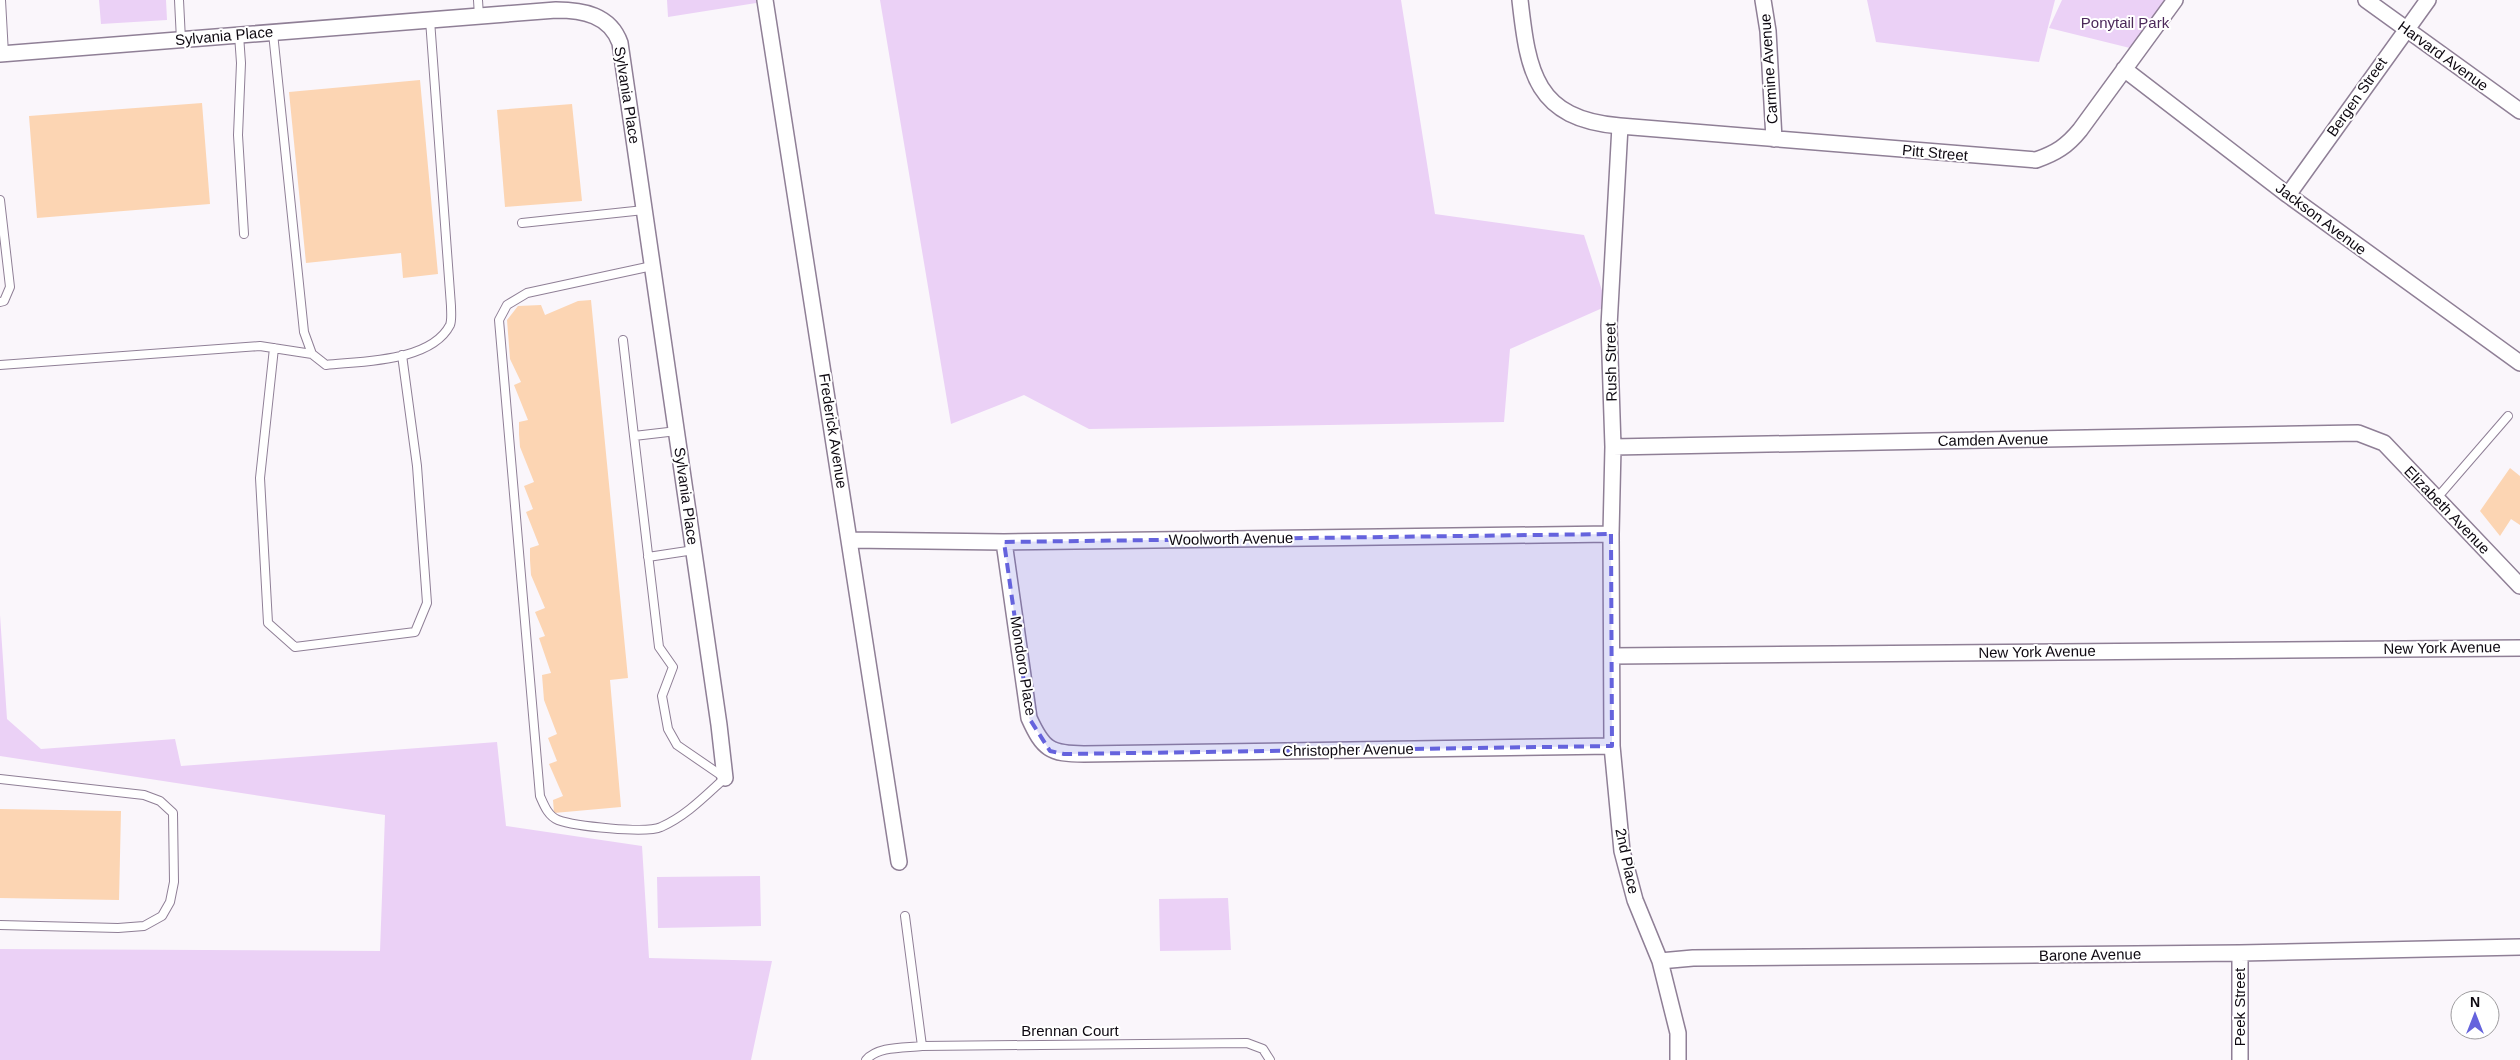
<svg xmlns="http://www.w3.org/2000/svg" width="2520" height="1060" viewBox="0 0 2520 1060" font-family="Helvetica,sans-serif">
<rect width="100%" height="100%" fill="#faf6fb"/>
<path fill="#ebd1f6" d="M99,0H166L167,20L101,24Z
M667,0H775L668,17Z
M880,0H1401L1435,214L1584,235L1607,306L1510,349L1504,422L1089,429L1024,395L951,424Z
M1867,0H2055L2039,62L1876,42Z
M2062,0H2174L2138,50L2049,28Z
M0,615L7,719L41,749L175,739L181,766L497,742L506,826L642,846L649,958L772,961L751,1060H0V949L380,951L385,815L0,756Z
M760,876L761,926L658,928L657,877Z
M1228,898L1231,950L1160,951L1159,899Z"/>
<path fill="#fcd5b3" d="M420,80L438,274L403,278L401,253L306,263L289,92Z
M202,103L210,204L37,218L29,116Z
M572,104L582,201L505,207L497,110Z
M591,300L628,678L610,680L621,807L554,813L553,800L563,796L549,764L557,761L548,738L557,734L544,700L542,675L551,673L539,638L545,636L535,612L545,608L531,575L530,560V548L539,545L526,512L533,509L524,486L534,482L520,447L519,434V422L528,420L514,385L521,382L510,359L507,320L518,306L541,305L545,315L578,301Z
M2510,468L2520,476V525L2511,519L2500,536L2480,511Z
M0,809L121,811L119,900L0,898Z"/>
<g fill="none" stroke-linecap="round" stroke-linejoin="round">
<defs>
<path id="service" d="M1,0L4,54
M179,0L181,40
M478,0L479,16
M273,33L304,332L312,354L326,365C362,361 431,362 450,325C452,320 451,312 451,306L430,20
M239,35L241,63L238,135L244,234
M0,200L10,287L4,301L0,302
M522,223L644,210
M623,340L634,436L677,431
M274,348L260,478L268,623L295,647L415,632L427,603L417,466L402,355
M0,365L260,346L312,354
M634,436L659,647L673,667L662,696L668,729L677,745L725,778C705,796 686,816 661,827C646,834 574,826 558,820C548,816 544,805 540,796L499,320L507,305L527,293L652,266
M2437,498L2508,416
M648,557L694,550
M0,779L144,795L160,801L173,813L174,882L170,902L162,916L144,926L118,928L0,925
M905,916L922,1046
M866,1060C878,1046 904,1048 922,1046L1247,1043L1263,1049L1270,1060"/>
<path id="minor" d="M765,0L899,862
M1520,0C1528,72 1535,119 1620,126L2036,160C2056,153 2067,146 2080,130L2175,0
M1763,0L1768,31L1774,139
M2366,0L2520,111
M0,54L556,10C583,10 610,15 620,43L719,725L725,778
M2124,69L2288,195L2520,363
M1620,126L1609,326L1613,447L1611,534L1612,746L1622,851L1635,900L1660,961L1678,1033V1060
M2288,195L2428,0
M1613,447L2358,433L2384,443L2520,586
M850,540L1004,542L1611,534
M1004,542L1029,718C1043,749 1050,754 1084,754L1612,746
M1612,656L2520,648
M2240,953V1060
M1660,961L1693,958L2240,953L2520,947"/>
</defs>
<use href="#service" stroke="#8f7f96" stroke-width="10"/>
<use href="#minor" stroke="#8f7f96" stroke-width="18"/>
<use href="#service" stroke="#fff" stroke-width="8"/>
<use href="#minor" stroke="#fff" stroke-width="15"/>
</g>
<path fill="#6563dd" fill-opacity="0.2" stroke="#6563dd" stroke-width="4" stroke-dasharray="10 6" stroke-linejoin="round" d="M1611,534L1612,746L1064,754L1050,751L1029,718L1004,542Z"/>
<g text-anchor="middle" stroke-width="4" stroke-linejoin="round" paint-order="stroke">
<g font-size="15" fill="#4c295a" stroke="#fff">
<text x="2125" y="28">Ponytail Park</text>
</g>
<g font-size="15" fill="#0e0911" stroke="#fff">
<text transform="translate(224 36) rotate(-5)" y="5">Sylvania Place</text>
<text transform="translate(2443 56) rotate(36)" y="5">Harvard Avenue</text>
<text transform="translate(1769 69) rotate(-94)" y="5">Carmine Avenue</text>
<text transform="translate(627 95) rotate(81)" y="5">Sylvania Place</text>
<text transform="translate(2357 97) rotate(-55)" y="5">Bergen Street</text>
<text transform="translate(1935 153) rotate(5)" y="5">Pitt Street</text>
<text transform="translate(2321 219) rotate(37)" y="5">Jackson Avenue</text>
<text transform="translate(1611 362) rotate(-91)" y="5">Rush Street</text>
<text transform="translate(833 431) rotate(81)" y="5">Frederick Avenue</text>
<text transform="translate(1993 440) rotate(-1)" y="5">Camden Avenue</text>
<text transform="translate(686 496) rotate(82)" y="5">Sylvania Place</text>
<text transform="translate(2447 510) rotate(46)" y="5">Elizabeth Avenue</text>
<text transform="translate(1231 539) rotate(-1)" y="5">Woolworth Avenue</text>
<text transform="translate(2442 648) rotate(-1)" y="5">New York Avenue</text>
<text transform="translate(2037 652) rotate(-1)" y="5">New York Avenue</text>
<text transform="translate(1023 666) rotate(81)" y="5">Mondoro Place</text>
<text transform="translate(1348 750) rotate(-1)" y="5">Christopher Avenue</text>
<text transform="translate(1627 861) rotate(78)" y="5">2nd Place</text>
<text transform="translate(2090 955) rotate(-1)" y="5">Barone Avenue</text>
<text transform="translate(2240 1007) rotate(-90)" y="5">Peek Street</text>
<text x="1070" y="1036">Brennan Court</text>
</g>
</g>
<g transform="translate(2475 1015)"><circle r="24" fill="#ffffff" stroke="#9f9da0"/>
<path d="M0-4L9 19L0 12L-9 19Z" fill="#6563dd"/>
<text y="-8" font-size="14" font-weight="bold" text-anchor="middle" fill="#0e0911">N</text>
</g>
</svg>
